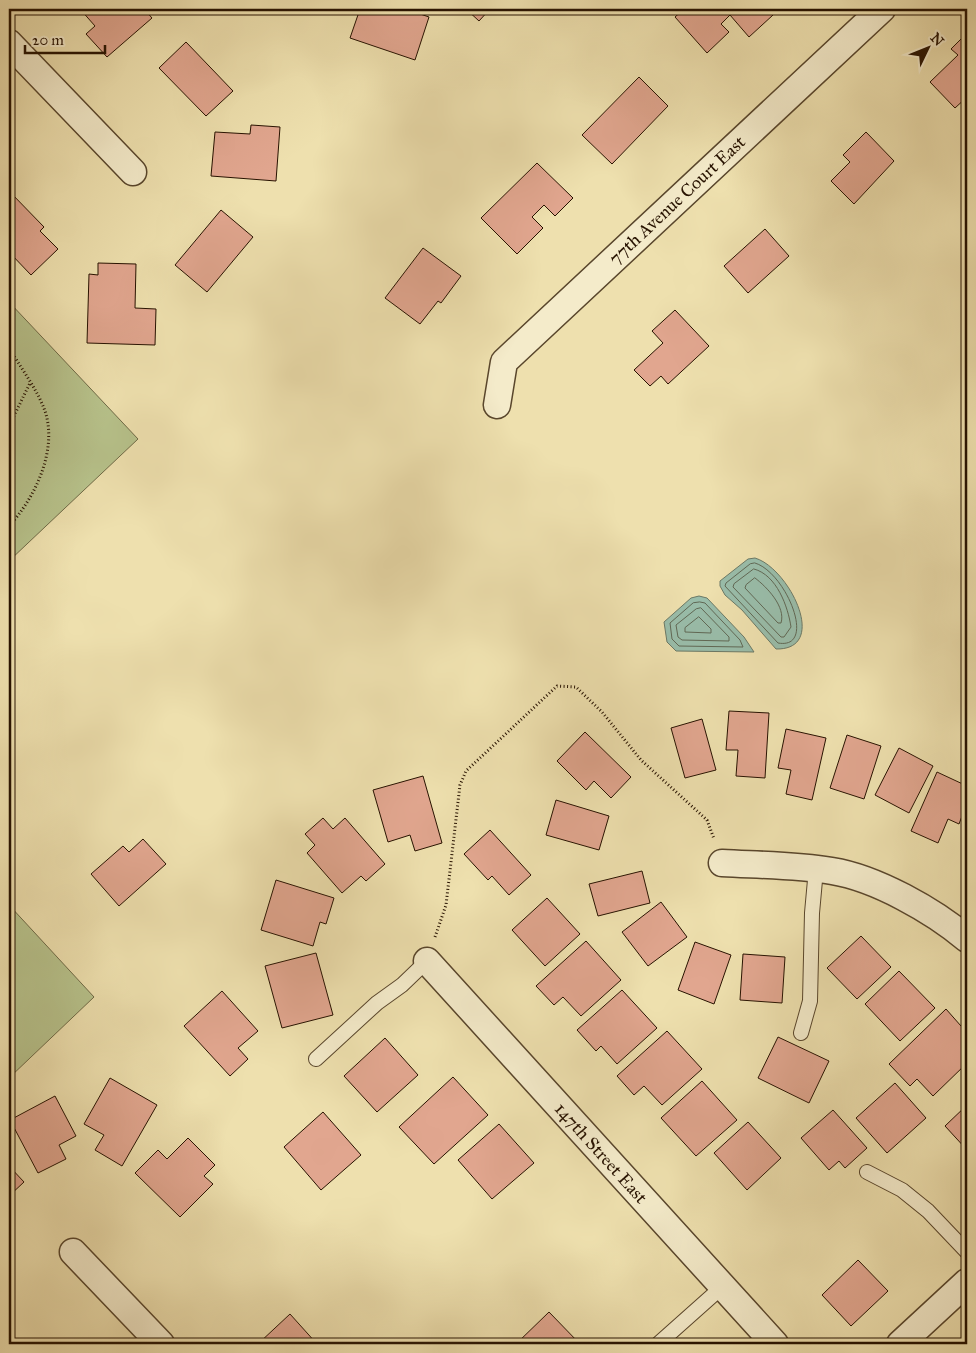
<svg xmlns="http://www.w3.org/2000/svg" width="976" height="1353" viewBox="0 0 976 1353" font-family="'IM FELL Great Primer',serif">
<rect width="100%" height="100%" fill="#eee0ae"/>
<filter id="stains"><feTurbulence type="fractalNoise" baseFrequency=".004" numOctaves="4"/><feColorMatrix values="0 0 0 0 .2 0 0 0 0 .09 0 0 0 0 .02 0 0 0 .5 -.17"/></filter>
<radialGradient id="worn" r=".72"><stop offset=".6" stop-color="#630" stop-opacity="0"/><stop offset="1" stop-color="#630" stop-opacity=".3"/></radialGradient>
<path fill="#b7c28b" stroke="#6f6a46" d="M9,302L138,439L9,561Z
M9,905L94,997L9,1078Z"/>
<path fill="#99bdaa" stroke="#6b7966" d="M755,558C789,568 830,650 776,649L742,610L725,595L720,586V581L748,559Z
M699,596L707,598L744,637L754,652L676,651L667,642L664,622L691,598Z"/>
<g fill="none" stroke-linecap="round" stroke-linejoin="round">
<path stroke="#606855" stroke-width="1" d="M755,563C786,572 818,650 778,643L725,586L726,583L750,564Z
M754,569C777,575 788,607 791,627L784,637H781L733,587L734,584Z
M755,578C767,587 786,607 781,623H778L745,588L746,585Z
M700,602L705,603L740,640L743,647L679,646L672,639L670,623L693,603Z
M701,608L729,637V641L682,640L678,637L676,625L696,609Z
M699,617L711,629V633L685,632V628Z"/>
</g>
<path fill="#e1a68f" stroke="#271200" d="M80,9H144L152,18L107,57L86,34L95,26Z
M360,9H397L405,12L406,9L429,17L415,60L350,38Z
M466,9H490L479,21Z
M684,9H767L773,15L749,37L730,15L721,24L729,32L707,53L675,17Z
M967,33V97L955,108L930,82L958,55L951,49Z
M186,42L233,91L206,116L159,68Z
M639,77L668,106L612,164L582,135Z
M251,125L280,127L276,181L211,176L215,132L250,134Z
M866,132L894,161L854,204L831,181L850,162L843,155Z
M537,163L573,198L555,216L544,205L532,217L543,228L517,254L481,218Z
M9,191L44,227L40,231L58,249L31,275L9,252Z
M221,210L253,237L207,292L175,265Z
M765,229L789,256L748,293L724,266Z
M423,248L461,276L441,303L438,301L420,324L385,298Z
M98,263L136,264L135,308L156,309L155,345L87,343L89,274L98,275Z
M675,310L709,346L668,384L661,376L650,386L634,370L663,343L652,331Z
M729,711L769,713L765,778L736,776L738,750H726Z
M702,719L716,770L685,778L671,728Z
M786,729L826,738L812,800L786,794L791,770L778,768Z
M585,732L631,777L611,798L594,781L586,790L557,761Z
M847,735L881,746L864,799L830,788Z
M899,748L933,766L909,813L875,795Z
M937,772L967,786V803L959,824L948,819L938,843L911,831Z
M423,776L442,843L415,851L410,835L388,842L373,790Z
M556,800L609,816L599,850L546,835Z
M323,818L333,829L345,818L385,864L366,881L361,876L342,893L307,853L315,845L305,834Z
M490,830L531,875L509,895L492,876L488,880L464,854Z
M143,839L166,864L119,906L91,874L123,846L129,852Z
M642,871L650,903L598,916L589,884Z
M276,880L334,898L326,924L320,922L313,946L261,930Z
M547,898L580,934L545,966L512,930Z
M661,902L687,937L648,966L622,932Z
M861,936L891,967L857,999L827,968Z
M586,941L621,980L581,1016L563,997L554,1005L536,986Z
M695,942L731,955L714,1004L678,990Z
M316,953L333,1015L282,1028L265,966Z
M743,954L785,957L782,1003L740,1000Z
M899,971L935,1008L900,1041L865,1004Z
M622,990L657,1028L617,1064L601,1046L596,1051L577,1030Z
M222,991L258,1031L238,1048L248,1059L230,1076L184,1026Z
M946,1009L961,1026L967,1021V1063L933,1096L917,1079L910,1086L889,1064Z
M667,1031L702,1069L662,1105L644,1086L634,1095L617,1076Z
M778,1037L829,1061L809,1103L758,1078Z
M385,1038L418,1075L377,1112L344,1076Z
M453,1077L488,1115L434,1164L399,1127Z
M110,1078L157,1105L122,1166L95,1150L104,1135L84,1124Z
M702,1081L737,1120L696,1156L661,1118Z
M895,1083L926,1118L887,1153L856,1118Z
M55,1096L76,1136L59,1145L66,1159L38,1173L10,1120Z
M967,1105V1150L945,1126Z
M833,1110L867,1148L845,1168L839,1161L829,1170L801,1138Z
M323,1112L361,1155L321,1190L284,1147Z
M748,1122L781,1158L747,1190L714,1153Z
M499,1124L534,1163L492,1199L458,1160Z
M188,1138L215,1165L204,1176L213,1184L180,1217L135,1173L158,1150L167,1159Z
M9,1166L24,1182L9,1196Z
M858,1260L888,1291L851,1326L822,1295Z
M549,1312L580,1344H516Z
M290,1314L317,1344H260L259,1343Z"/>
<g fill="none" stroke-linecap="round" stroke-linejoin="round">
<defs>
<path id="service" d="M801,1033L810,1001L812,913L816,869
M316,1059L377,1003L402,985L427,961
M867,1172L902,1190L928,1211L967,1252
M658,1344L722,1287"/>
<path id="minor" d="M9,43L133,172
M497,405L504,362L882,9
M722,863C759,865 796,865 832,871C876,878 934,911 967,939
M427,961L775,1344
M73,1252L161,1344
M900,1344L967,1282"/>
</defs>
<use href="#service" stroke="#59462c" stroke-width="16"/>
<use href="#minor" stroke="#59462c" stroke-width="29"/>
<path stroke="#271200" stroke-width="3" stroke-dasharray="1 2.5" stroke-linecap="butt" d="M9,348C21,368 37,389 45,411C58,450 35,498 9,526
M9,426L30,383
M435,937L446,905L460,785L466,771L557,686L576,687L602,712L641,760L707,820L714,839"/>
<use href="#service" stroke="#f4ebca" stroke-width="14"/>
<use href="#minor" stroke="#f4ebca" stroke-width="26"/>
</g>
<g text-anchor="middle" stroke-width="5" stroke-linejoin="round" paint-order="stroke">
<g font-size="18" fill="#271200" stroke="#f4ebca">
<text transform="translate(677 200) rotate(-43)" y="6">77th Avenue Court East</text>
<text transform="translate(601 1153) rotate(48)" y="6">147th Street East</text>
</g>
</g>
<rect width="976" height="1353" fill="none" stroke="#eee0ae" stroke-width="30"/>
<rect x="10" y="10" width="956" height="1333" fill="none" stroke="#271200" stroke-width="2.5"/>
<rect x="15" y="15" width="946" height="1323" fill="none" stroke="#271200"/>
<g transform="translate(928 48) rotate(47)" stroke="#f4ebca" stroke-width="4" paint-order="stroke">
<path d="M0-4L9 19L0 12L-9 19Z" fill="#271200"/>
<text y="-8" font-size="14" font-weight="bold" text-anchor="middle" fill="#271200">N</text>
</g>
<path d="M25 45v8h80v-8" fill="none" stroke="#271200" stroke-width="2.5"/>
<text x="32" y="45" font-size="15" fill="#271200" stroke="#f4ebca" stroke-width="4" paint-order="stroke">20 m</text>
<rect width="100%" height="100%" filter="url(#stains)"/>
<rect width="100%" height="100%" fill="url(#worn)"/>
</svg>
